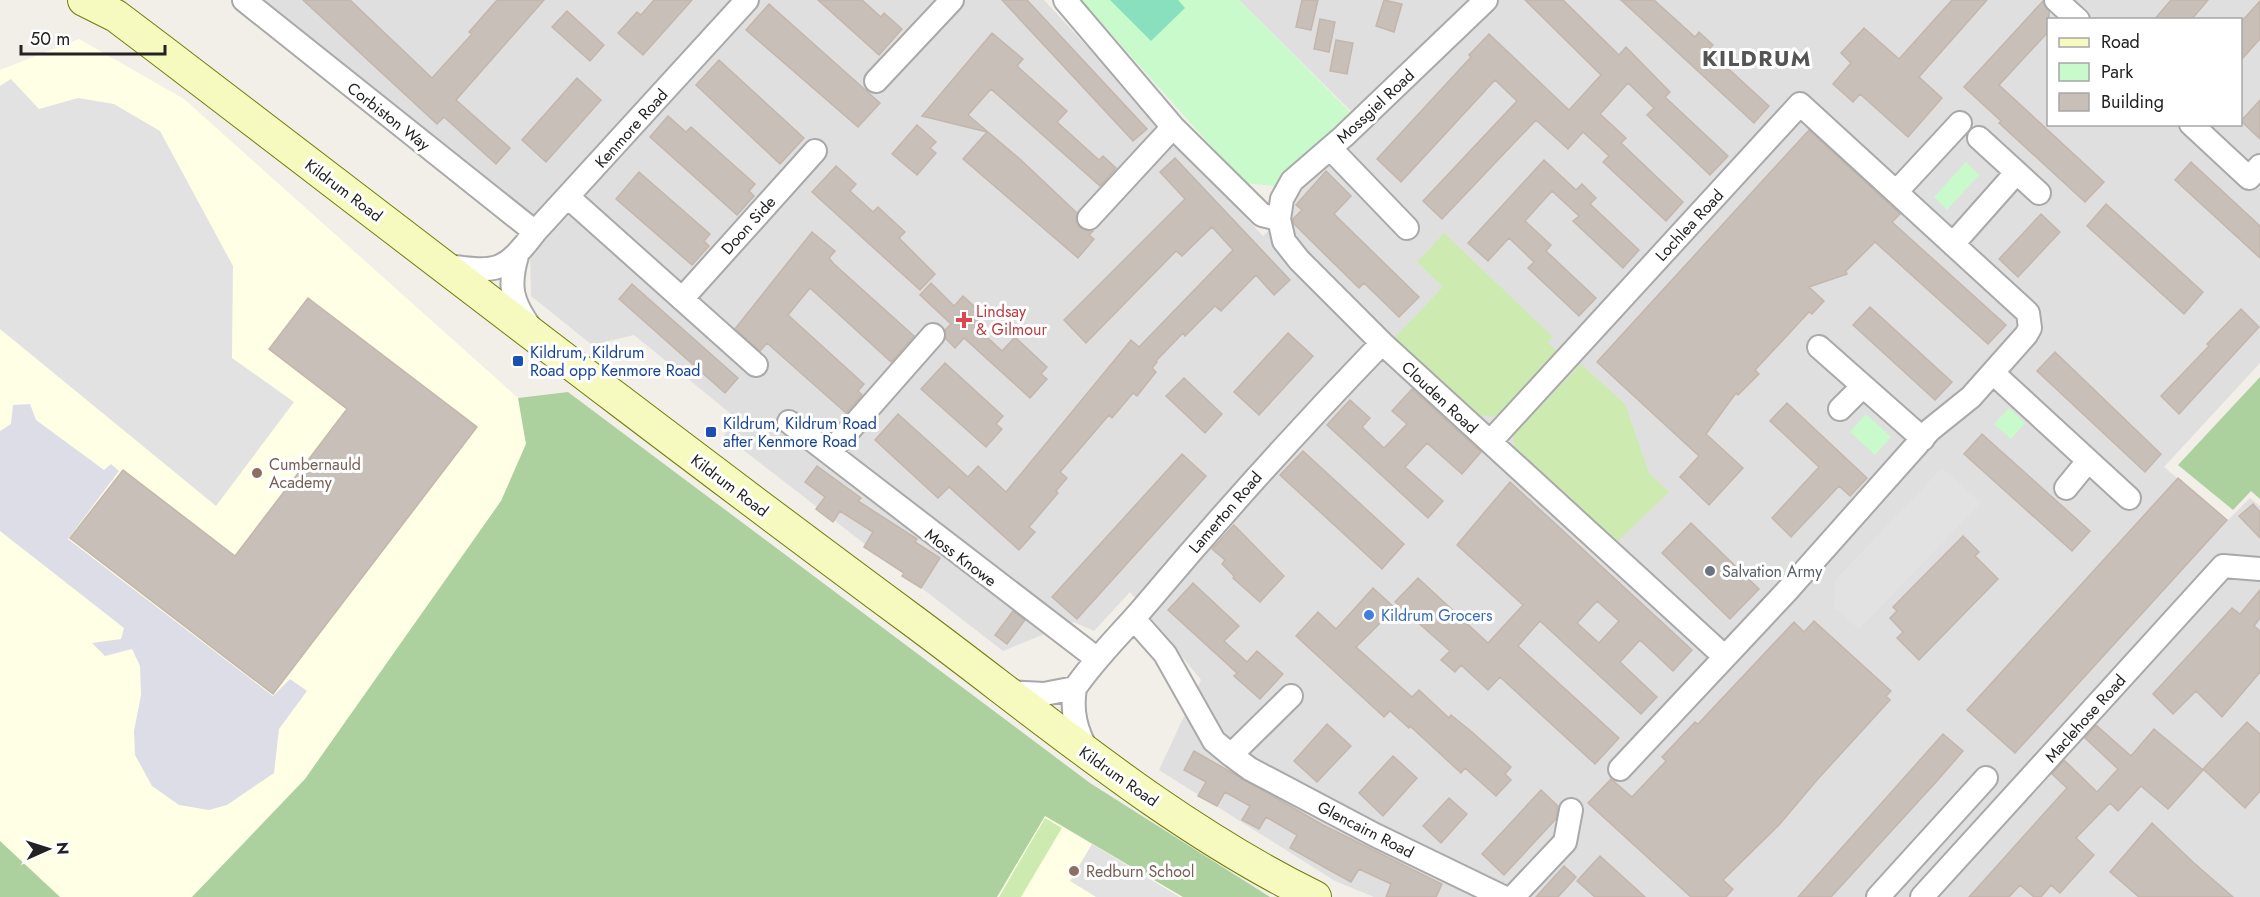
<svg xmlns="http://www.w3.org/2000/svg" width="2260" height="897" viewBox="0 0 2260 897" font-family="Jost,sans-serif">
<rect width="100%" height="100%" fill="#f2efe9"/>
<path fill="#e0dfdf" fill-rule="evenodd" d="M243,0H1044L1263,236L1292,209L1305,184L1369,129L1239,0H2260V363L2164,467L2227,521L2250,498L2260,506V897H1374L1335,881L1159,770L1201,680L1130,592L1094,631L1074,622L1003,651L724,435L736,418L634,335L592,345L531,296L529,212L264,7ZM2048,20H2240V124H2048Z"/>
<path fill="#ffffe5" d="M79,39L184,99L518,398L526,444L501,501L305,779L192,897H60L0,841V70Z
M1045,815L1092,844L1182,897H997Z"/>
<path fill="#cdebb0" d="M1444,233L1553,337L1548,342L1558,353L1504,412L1491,417L1473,414L1394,338L1443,287L1417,262Z
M1581,364L1625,404L1649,473L1669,492L1616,543L1515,453L1513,435Z
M1045,818L1062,828L1021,897H999Z"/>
<path fill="#add19e" d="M2260,377V499L2251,491L2233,510L2178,465Z
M568,392L1090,783L1270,897H1183L1045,816L997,897H192L305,779L501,501L526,444L518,398Z
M0,841L60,897H0Z"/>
<path fill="#c8facc" d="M1081,0H1239L1350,112L1274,186L1244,183Z
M1966,162L1979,175L1947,210L1934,197Z
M2009,408L2025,423L2011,439L1994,424Z
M1866,414L1891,437L1875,455L1850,432Z"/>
<path fill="#88e0be" d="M1110,0H1178L1185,8L1151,41Z"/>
<path fill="#e2e2e2" d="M11,79L39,109L78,98L114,104L160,131L233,266L232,358L294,402L216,506L0,329V86Z
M1942,468L1981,503L1859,629L1834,607L1836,579Z
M1092,844L1180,897H1096L1070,881Z"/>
<path fill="#dddde8" d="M30,404L36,420L104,470L111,464L119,471L68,539L273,696L290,679L307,691L279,729L274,773L227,805L209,810L179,805L152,786L135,755L134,731L141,695L140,666L132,649L105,656L92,643L121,639L124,628L0,531V431L11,424L13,405Z"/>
<path fill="#c7bfb8" stroke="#c4b6ab" stroke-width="1.5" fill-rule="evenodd" d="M303,0H350L432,78L472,34L469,32L497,0H544L456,100L510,148L496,164L444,117L437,124Z
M654,0H692L643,55L618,33L637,12L641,15Z
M818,0H862L881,17L884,13L902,29L879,55Z
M1002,0H1027L1147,129L1133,141Z
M1302,0H1318L1311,30L1296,27Z
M1384,0L1402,4L1394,32L1376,26Z
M1525,0H1563L1619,55L1626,47L1670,92L1665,97L1728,156L1710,175L1647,115L1654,108L1628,83L1600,114L1626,138L1621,143L1683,202L1666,221L1603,162L1609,156L1583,132L1568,149L1536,120L1442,219L1423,201L1517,101L1495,80L1401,182L1377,159L1471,57L1469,55L1489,34L1569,110L1601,75Z
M1621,0H1654L1695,37L1699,32L1713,45L1708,50L1769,106L1754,123Z
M1952,0H1987L1919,77L1942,98L1908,137L1860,94L1853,102L1833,84L1851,63L1841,53L1864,28L1899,59Z
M2171,0H2208L2191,20H2154Z
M2043,1L2049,11V31L1999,85L2104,182L2085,202L1999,123L2001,121L1964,87Z
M2260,1V39L2241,60V22Z
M769,4L880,103L858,127L746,30Z
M567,11L604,45L590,61L552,27Z
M1320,19L1335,22L1329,52L1314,49Z
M992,33L1023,59L1017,66L1067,111L1057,122L1099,160L1103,156L1116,168L1100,186L991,89L968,115L1021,160L1077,213L1076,221L1079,227L1093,231L1089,235L1094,239L1078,258L963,159L987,132L922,116Z
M1336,40L1353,43L1347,74L1330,71Z
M719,60L804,138L780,164L696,85Z
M577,78L601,100L546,162L522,140Z
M2260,100V139L2241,121Z
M668,116L686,132L691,127L755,184L749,191L754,196L737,215L650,137Z
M917,125L936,142L930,148L936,153L917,175L892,154Z
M1809,130L1900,214L1892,222L2006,325L1988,344L1875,242L1846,271L1847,274L1809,287L1824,301L1812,314L1809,312L1755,370L1759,374L1738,395L1736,393L1706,434L1743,468L1709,505L1680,477L1699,456L1597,362Z
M1175,158L1290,280L1274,295L1256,275L1221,311L1215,306L1185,336L1183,333L1156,361L1157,362L1152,368L1156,372L1137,396L1133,393L1112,418L1109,415L1060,472L1067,478L1056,491L1058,493L1029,527L1035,532L1019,550L949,487L938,498L875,440L898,414L968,477L978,466L1006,492L1131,340L1139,347L1233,250L1212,227L1182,256L1176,251L1086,343L1064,320L1185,199L1160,172Z
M1544,160L1576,190L1582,184L1596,198L1590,204L1639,250L1623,268L1573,221L1579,216L1552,191L1525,221L1551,245L1546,251L1596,298L1579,316L1528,268L1534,262L1509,238L1488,261L1468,243Z
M2191,162L2260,226V258L2175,180Z
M836,166L856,184L850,191L873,212L878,207L905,232L899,238L935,274L920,290L812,192Z
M1326,171L1351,196L1334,214L1419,297L1399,317L1364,283L1359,288L1294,224L1293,219L1302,210L1296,205Z
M639,172L710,234L704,241L709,246L692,265L616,199Z
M2106,204L2203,292L2184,314L2087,226Z
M2041,214L2060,232L2018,277L1999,259Z
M812,232L835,251L829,258L834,264L914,336L891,362L810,288L788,315L864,384L858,391L862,395L846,413L767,343L760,351L735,329Z
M931,283L954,306L963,296L985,316L975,326L1002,351L1015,337L1047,367L1041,374L1047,379L1030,398L964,338L955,348L946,339L945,330L951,324L920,295Z
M632,284L738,378L725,393L619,299Z
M308,298L477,427L273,694L70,538L123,470L235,556L347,409L269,349Z
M1870,307L1952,382L1935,400L1853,325Z
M2241,309L2259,327L2179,414L2161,396L2209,346L2207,344Z
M1288,333L1313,356L1259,415L1234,392Z
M2055,352L2161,454L2145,472L2037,371Z
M945,363L1003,416L996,424L1002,429L986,447L921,389Z
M1184,378L1222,414L1205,433L1166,396Z
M1412,389L1481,452L1462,474L1427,443L1405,467L1443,501L1428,518L1327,425L1350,400L1370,418L1362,427L1384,448L1407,424L1392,411Z
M1787,403L1867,478L1850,496L1839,486L1791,537L1772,518L1819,467L1770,421Z
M1982,434L2090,531L2072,551L1964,454Z
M1303,451L1404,544L1382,569L1280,475Z
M1182,454L1206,476L1077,619L1052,597Z
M817,466L861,498L858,501L917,539L915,542L940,558L921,588L902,576L904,573L864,547L873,532L840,511L833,522L816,509L825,497L805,482Z
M2178,478L2227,520L2015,753L1967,710Z
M1510,482L1692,650L1673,671L1640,640L1620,662L1657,697L1641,714L1540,621L1518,646L1619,738L1595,764L1500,677L1488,690L1461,665L1455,672L1441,660L1450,651L1395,602L1418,578L1488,643L1523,605L1457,545ZM1597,601L1619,621L1599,643L1577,623Z
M2253,504L2260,512V538L2239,516Z
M1691,523L1759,589L1730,619L1662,553Z
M1234,525L1284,576L1260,602L1233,578L1234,576L1222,564L1225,560L1212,549Z
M1963,536L1979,552L1975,556L1998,579L1919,660L1897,638L1903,632L1890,618L1897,611L1893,607Z
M1193,583L1239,626L1224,641L1247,662L1257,651L1283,674L1260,699L1234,676L1237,673L1168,610Z
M1373,588L1395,608L1356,647L1412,697L1419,690L1449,718L1451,715L1472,732L1511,767L1505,774L1511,780L1496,796L1465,768L1461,773L1410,726L1409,728L1390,711L1384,717L1296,636L1318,612L1336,629Z
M2260,590V618L2254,626L2260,631V672L2222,717L2196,691L2173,714L2153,694L2232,608L2240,614Z
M1013,611L1025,620L1007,644L995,635Z
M1814,621L1891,691L1886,696L1890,700L1817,780L1779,825L1723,880L1733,889L1726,897H1691L1588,803L1611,779L1632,797L1666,761L1662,757L1695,722L1698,724L1794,622L1804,632Z
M2247,722L2260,734V791L2245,808L2203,769Z
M1327,724L1351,746L1317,782L1294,761Z
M2096,725L2131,756L2154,729L2203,770L2168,809L2141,786L2118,811L2110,803L2076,838L2094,855L2060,893L2051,885L2041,897H2034L2020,885L2009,897H1969L2067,788L2052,774L2064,760L2097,792L2118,769L2085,738Z
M1943,734L1963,751L1937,781L1831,897H1798Z
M1194,751L1323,825L1442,884L1436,897H1386L1391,884L1359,869L1351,882L1333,872L1290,848L1297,835L1266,817L1259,829L1242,820L1250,806L1225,792L1217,806L1198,796L1206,782L1184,770Z
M1393,756L1417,778L1383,816L1359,793Z
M1541,790L1558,806L1556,819L1504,875L1482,854Z
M1449,798L1467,814L1441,843L1423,826Z
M2152,823L2194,863L2233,897H2139L2110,872Z
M1600,856L1645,897H1595L1577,881Z
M1564,866L1576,877L1558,897H1536Z"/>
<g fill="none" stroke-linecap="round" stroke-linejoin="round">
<defs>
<path id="street" d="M244,0L535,232
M1065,0L1173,127L1262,215L1279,219L1284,241L1299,260L1382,343L1725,657
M2056,0L2078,20
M876,81L952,0
M2191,124L2249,178L2260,166
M1979,138L2039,193
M1330,148L1407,228
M1897,191L1960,123
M568,197L756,365
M1089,218L1173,127
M1279,219L1282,199L1292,181L1344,136L1486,0
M1953,244L2016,173
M517,256C508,287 512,302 530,327
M445,266C497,272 503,274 535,232L747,0
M682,299L815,151
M1819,347L1923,439
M1993,373L2129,498
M1840,409L1863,386
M789,422L1096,658
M1490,442L1800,104L2028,313L2030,328L2026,335L1971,397L1930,430L1786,592L1620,769
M830,452L933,335
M2066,488L2088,461
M1134,619L1165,654L1214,741L1231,755L1250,769L1375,835L1503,897
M1075,688C1071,712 1076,731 1088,752
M1008,692L1044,694L1075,688C1097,656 1124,631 1149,601C1224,512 1301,427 1382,343
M1231,755L1291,696
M1513,897L1565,842L1571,810
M1878,897L1986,778
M1922,897L2223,566L2260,569"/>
<path id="secondary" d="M84,0L116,16L161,50C411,241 659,433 912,620C1043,717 1168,825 1315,897"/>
</defs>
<use href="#street" stroke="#a9a9a9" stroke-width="26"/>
<use href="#secondary" stroke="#707d05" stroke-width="34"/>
<use href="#street" stroke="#fff" stroke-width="22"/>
<use href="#secondary" stroke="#f7fabf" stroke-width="32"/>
</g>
<path fill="#e0444e" stroke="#fff" stroke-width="2" d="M961 311h6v6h6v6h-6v6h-6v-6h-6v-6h6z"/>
<g fill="#1a4fb4" stroke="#fff" stroke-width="2">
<rect x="512" y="355" width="12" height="12" rx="3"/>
<rect x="705" y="426" width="12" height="12" rx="3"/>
</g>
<g fill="#8d6e63" stroke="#fff" stroke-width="2">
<circle cx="257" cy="473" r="6"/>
<circle cx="1074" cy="871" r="6"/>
</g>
<circle fill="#6b7280" stroke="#fff" stroke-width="2" cx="1710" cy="571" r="6"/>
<circle fill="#3f7fe0" stroke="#fff" stroke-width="2" cx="1369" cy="615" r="6"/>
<g text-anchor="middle" stroke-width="6" stroke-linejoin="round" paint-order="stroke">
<g font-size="16" fill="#222" stroke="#fff">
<text transform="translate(1375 106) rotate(-43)" y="6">Mossgiel Road</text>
<text transform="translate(389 116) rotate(38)" y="6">Corbiston Way</text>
<text transform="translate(631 128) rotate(-48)" y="6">Kenmore Road</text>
<text transform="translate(344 190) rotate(37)" y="6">Kildrum Road</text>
<text transform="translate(748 225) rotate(-48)" y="6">Doon Side</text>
<text transform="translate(1689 225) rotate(-47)" y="6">Lochlea Road</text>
<text transform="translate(1440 397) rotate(43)" y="6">Clouden Road</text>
<text transform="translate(730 485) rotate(37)" y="6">Kildrum Road</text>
<text transform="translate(1225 512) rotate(-49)" y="6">Lamerton Road</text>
<text transform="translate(961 557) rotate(37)" y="6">Moss Knowe</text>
<text transform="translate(2085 718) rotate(-48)" y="6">Maclehose Road</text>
<text transform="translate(1119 776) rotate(35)" y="6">Kildrum Road</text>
<text transform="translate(1366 829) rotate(27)" y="6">Glencairn Road</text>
</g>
<g font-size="16" fill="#be3a42" stroke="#fff" text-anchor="start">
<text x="976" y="317">Lindsay<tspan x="976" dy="18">&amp; Gilmour</tspan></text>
</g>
<g font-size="16" fill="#164399" stroke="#fff" text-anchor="start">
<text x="530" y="358">Kildrum, Kildrum<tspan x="530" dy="18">Road opp Kenmore Road</tspan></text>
<text x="723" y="429">Kildrum, Kildrum Road<tspan x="723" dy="18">after Kenmore Road</tspan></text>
</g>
<g font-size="16" fill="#785e54" stroke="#fff" text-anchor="start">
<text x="269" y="470">Cumbernauld<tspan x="269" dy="18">Academy</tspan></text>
<text x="1086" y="877">Redburn School</text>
</g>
<g font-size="16" fill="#5b616d" stroke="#fff" text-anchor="start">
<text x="1722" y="577">Salvation Army</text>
</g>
<g font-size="16" fill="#366cbe" stroke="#fff" text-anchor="start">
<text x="1381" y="621">Kildrum Grocers</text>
</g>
<g font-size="22" font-weight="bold" letter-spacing="1.5" fill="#555" stroke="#fff">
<text x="1757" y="66">KILDRUM</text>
</g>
</g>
<rect x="2047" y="18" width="195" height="108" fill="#ffffff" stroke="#a7a7a7" stroke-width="1.5"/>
<rect x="2059" y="38" width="30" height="9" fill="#f7fabf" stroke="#a7a7a7" stroke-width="1.5"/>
<text x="2101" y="48" font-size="18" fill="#222222">Road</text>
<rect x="2059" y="63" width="30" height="18" fill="#c8facc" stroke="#a7a7a7" stroke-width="1.5"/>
<text x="2101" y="78" font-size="18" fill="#222222">Park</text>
<rect x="2059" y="93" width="30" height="18" fill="#c7bfb8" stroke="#a7a7a7" stroke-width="1.5"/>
<text x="2101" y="108" font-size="18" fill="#222222">Building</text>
<g transform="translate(48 849) rotate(87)" stroke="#ffffff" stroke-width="4.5" paint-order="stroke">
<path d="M0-4.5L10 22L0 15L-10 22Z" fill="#222222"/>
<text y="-9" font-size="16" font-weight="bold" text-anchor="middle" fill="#222222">N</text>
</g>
<path d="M21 45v9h144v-9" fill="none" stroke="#222222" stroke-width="3"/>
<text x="30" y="45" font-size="18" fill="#222222" stroke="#ffffff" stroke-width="4.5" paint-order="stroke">50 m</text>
</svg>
